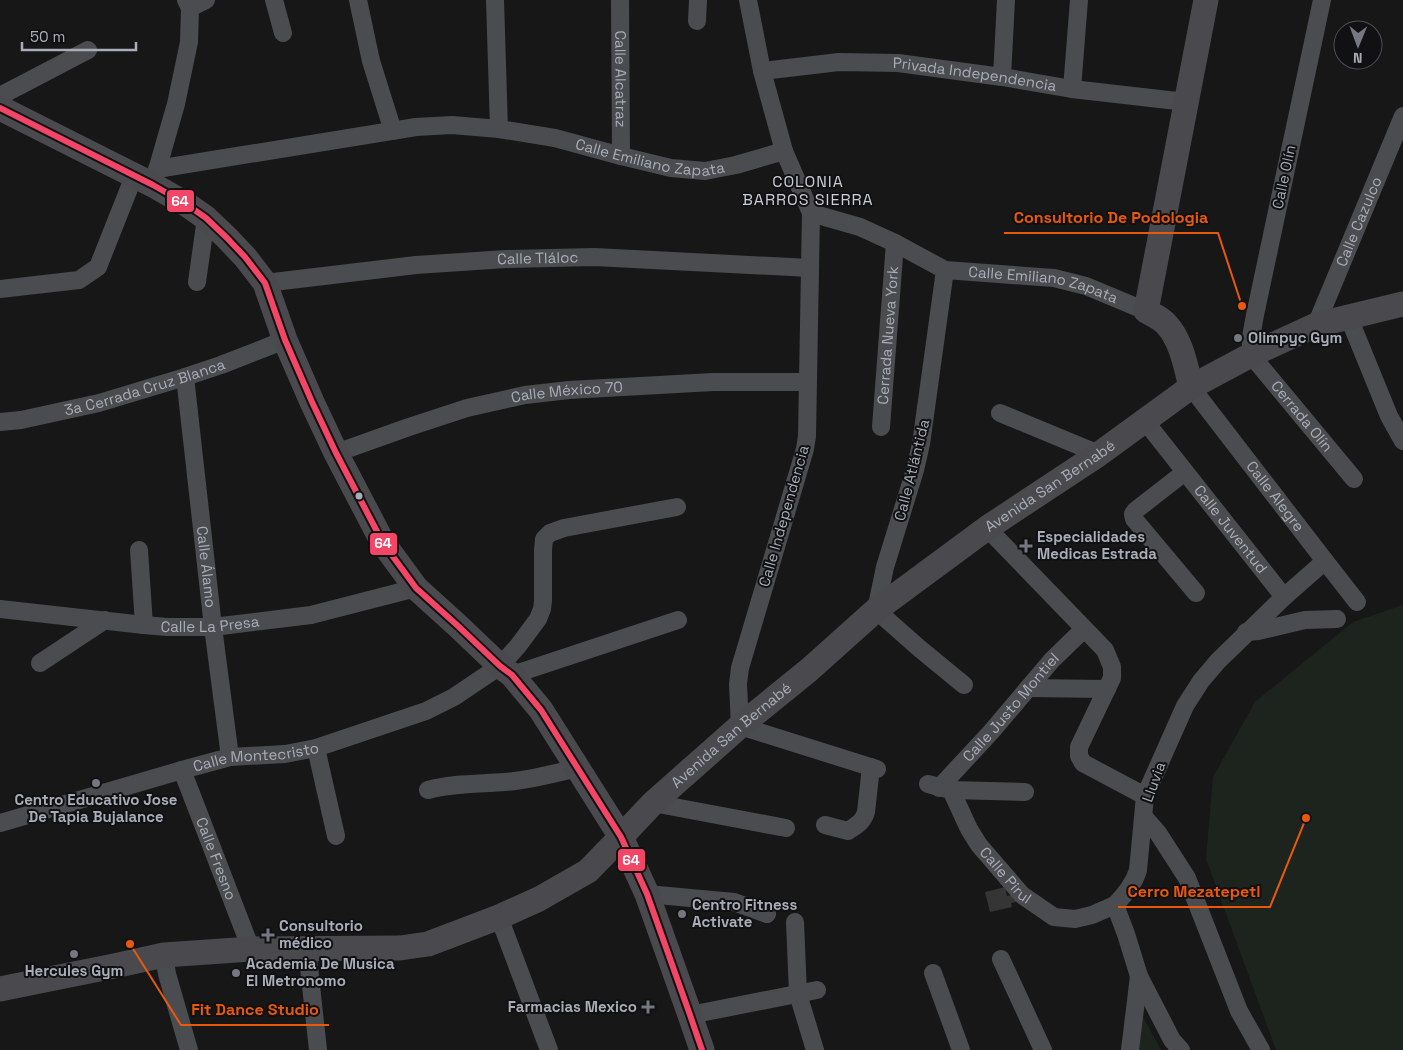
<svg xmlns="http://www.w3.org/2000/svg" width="1403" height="1050" viewBox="0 0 1403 1050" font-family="'Space Grotesk',sans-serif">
<rect width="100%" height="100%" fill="#171717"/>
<path fill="#1d241e" d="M1403,605V1050H1276L1206,859L1213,777L1255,702L1353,622Z
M1134,1000L1161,1050H1130Z"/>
<path fill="#353536" d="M1005,887L1007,896L1020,893L1025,900L1011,903L1012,907L990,912L985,892Z"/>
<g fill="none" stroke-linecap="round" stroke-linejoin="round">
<g stroke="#4b4c50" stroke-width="18">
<path d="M274,0L283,33"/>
<path d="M358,0L371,61L393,131"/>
<path d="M495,0L499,129"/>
<path id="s1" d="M620,0L621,156"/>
<path id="s2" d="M748,0L762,71L784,151L811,213L860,227L895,243L945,270L1054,278L1086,286L1146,311"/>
<path id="s3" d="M1322,0L1255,315L1251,337V355L1354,479"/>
<path d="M190,8L206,0"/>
<path d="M697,21L698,0"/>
<path id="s4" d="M762,71L839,62L898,63L1002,77L1072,89L1186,102"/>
<path d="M1002,77L1006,0"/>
<path d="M1072,89L1079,0"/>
<path d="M0,96L88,50"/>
<path id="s5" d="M157,169L416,127L452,125L499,129L555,138L621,156L671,168L705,171L736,165L784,151"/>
<path d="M155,177L176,104L189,42L190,8L186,0"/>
<path d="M811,213L807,436L805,449L740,668L738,684L740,726L877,769"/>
<path d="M945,270L921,444L915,470L885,567L876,610L919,648L964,685"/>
<path d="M197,282L206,218"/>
<path id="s6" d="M265,283L416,265L506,259L594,257L810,268"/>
<path d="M0,289L79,280L98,267L134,176"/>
<path d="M1349,318L1389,416L1403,441"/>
<path id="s7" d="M1316,325L1403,116"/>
<path id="s8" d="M185,377L213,627L230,757"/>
<path id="s9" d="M1191,387L1325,561L1284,597"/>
<path d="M1000,413L1099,454"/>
<path id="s10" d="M1145,421L1284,597L1218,661L1201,681L1185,706L1145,796L1138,870C1134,884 1125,894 1115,905L1126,934L1139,976L1172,1040L1181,1050"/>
<path id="s11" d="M0,422L21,420L99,403L185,377L221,365L285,340"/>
<path id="s12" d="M881,427L895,243"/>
<path id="s13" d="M336,453L409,427L467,408L525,395L569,390L713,382H807"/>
<path d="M1185,472L1136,510L1133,514L1134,519L1196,593"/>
<path d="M987,528L1105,650L1112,667V678L1079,747V756L1083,763L1145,796"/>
<path d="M139,550L144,625"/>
<path d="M1325,561L1357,602"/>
<path id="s14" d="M0,609L144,625L167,627H213L311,615L416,588"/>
<path d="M1246,632L1258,631L1305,620L1337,619"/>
<path d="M40,663L105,620"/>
<path d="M512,675L678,620"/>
<path d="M1028,688L1107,689"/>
<path d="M316,748L336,836"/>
<path id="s15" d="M182,770L251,949"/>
<path id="s16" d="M928,784L951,790L969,829L979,845L1022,895L1054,917L1075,919L1092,915L1115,905"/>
<path id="s17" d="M939,788L991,732L1052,660L1084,629"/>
<path d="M428,790C453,783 479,784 505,782C530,780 553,774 577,768"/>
<path d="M951,790L1025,792"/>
<path d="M653,803L786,828"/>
<path d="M1144,817L1158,833L1187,878L1239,1011L1261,1050"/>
<path id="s18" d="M0,823L182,770L230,757L285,754L316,748L426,711L454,697L500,666L518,646L538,619L542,609L543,601V550L544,539L550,533L564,528L677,507"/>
<path d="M825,825L848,831C857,825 863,822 866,812L871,767"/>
<path d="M647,894L734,902L767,914"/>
<path d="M499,917L549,1050"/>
<path d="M795,922L798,994L815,1050"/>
<path d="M307,949L318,1050"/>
<path d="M164,955L167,974L189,1050"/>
<path d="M1001,959L1043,1050"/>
<path d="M933,973L961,1050"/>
<path d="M690,1015L817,990"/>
<path d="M1130,1050L1139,976"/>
</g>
<g stroke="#4a4a4e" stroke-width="25">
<path d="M0,108L153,185L186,204L206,218L227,238L245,257L265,283L285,340L312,402L336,453L383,543L416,588L458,626L500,666L512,675L541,710L621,837L647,894L690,1015L702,1050"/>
<path d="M1191,387C1186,367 1181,339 1166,324C1161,318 1153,315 1146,311L1206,0"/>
<path id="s19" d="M0,989L114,966L164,955L251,949L400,948L428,944L499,917L539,899L588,871L621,837L653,803L740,726L809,670L876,610L987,528L1099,454L1191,387L1251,355L1316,325L1403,304"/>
</g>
<defs>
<path id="bus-1" d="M0,108L153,185L186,204L206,218L227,238L245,257L265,283L285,340L312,402L336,453L383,543L416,588L458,626L500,666L512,675L541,710L621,837L647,894L690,1015L702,1050"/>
</defs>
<use href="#bus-1" stroke="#111113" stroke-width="10"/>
<use href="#bus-1" stroke="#f34667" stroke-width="6"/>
</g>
<g fill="#757880" stroke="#111113" stroke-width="2">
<circle cx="1238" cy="338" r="5"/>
<path d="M1023.5 538.5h5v5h5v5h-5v5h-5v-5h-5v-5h5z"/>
<circle cx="96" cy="783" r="5"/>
<circle cx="682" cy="914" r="5"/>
<path d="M265.5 927.5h5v5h5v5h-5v5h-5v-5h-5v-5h5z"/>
<circle cx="74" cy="954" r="5"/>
<circle cx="236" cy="973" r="5"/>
<path d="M645.5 999.5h5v5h5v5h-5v5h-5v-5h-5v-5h5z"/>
</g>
<circle fill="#a8adb8" stroke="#111113" stroke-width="2" cx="359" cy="496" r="4.5"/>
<g text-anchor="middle" stroke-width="4" stroke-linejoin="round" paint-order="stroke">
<g font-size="15" fill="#a8adb8" stroke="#111113">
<text dy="5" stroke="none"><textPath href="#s4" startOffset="214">Privada Independencia</textPath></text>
<text dy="5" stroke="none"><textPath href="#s1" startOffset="79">Calle Alcatraz</textPath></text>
<text dy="5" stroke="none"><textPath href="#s5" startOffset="500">Calle Emiliano Zapata</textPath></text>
<text transform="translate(1284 177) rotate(-78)" y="5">Calle Olín</text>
<text dy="5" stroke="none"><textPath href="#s7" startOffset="112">Calle Cazulco</textPath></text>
<text dy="5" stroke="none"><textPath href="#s6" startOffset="274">Calle Tláloc</textPath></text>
<text dy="5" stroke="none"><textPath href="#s2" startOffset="469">Calle Emiliano Zapata</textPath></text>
<text dy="5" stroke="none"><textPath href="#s12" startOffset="92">Cerrada Nueva York</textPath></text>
<text dy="5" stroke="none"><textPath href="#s11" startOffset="149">3a Cerrada Cruz Blanca</textPath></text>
<text dy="5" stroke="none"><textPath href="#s13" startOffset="240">Calle México 70</textPath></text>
<text dy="5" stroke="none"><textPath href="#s3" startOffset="442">Cerrada Olín</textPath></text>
<text transform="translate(912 470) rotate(-76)" y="5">Calle Atlántida</text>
<text dy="5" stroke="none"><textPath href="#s19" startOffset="1211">Avenida San Bernabé</textPath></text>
<text dy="5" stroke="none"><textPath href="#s9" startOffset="138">Calle Alegre</textPath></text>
<text transform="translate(784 516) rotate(-74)" y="5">Calle Independencia</text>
<text dy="5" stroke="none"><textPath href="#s10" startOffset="138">Calle Juventud</textPath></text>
<text dy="5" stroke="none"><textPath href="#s8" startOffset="191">Calle Álamo</textPath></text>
<text dy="5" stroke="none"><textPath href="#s14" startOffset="211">Calle La Presa</textPath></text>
<text dy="5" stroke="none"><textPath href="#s17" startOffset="108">Calle Justo Montiel</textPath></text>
<text dy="5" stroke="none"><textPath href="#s19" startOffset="806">Avenida San Bernabé</textPath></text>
<text dy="5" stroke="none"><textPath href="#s18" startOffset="265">Calle Montecristo</textPath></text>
<text transform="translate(1154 782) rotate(-70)" y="5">Lluvia</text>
<text dy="5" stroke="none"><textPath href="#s15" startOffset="95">Calle Fresno</textPath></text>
<text dy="5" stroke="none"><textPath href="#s16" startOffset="126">Calle Pirul</textPath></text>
</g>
<g font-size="15" font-weight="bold" fill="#a8adb8" stroke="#111113" text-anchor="start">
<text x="1248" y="343">Olimpyc Gym</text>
<text x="1037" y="542">Especialidades<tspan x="1037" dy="17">Medicas Estrada</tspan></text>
<text x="96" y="805" text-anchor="middle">Centro Educativo Jose<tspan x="96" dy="17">De Tapia Bujalance</tspan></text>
<text x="692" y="910">Centro Fitness<tspan x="692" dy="17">Activate</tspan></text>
<text x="279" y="931">Consultorio<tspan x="279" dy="17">médico</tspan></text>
<text x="246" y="969">Academia De Musica<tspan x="246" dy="17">El Metronomo</tspan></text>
<text x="74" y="976" text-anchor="middle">Hercules Gym</text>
<text x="637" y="1012" text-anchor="end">Farmacias Mexico</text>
</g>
<g font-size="16" letter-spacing="1" fill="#c9ccd4" stroke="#111113">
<text x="808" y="187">COLONIA<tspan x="808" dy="18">BARROS SIERRA</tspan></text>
</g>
</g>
<path fill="none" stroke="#e8590c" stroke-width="2" d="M1242 306L1218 233H1004M1306 818L1270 907H1118M130 944L181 1025H329"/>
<g fill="#e8590c" stroke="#111113" stroke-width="2">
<circle cx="1242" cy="306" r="5"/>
<circle cx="1306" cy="818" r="5"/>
<circle cx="130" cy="944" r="5"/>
</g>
<g font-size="16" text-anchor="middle" font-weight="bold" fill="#e8590c" stroke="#111113" stroke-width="4" stroke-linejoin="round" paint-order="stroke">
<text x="1111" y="223">Consultorio De Podologia</text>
<text x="1194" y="897">Cerro Mezatepetl</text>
<text x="255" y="1015">Fit Dance Studio</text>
</g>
<g stroke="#111113" stroke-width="2">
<rect x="166" y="189" width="29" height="24" rx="5" fill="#f34667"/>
<rect x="369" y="532" width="29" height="24" rx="5" fill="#f34667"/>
<rect x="617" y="848" width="29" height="24" rx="5" fill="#f34667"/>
</g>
<g font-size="14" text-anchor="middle" font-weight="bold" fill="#fff">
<text x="180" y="206">64</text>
<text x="383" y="548">64</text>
<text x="631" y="865">64</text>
</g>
<g transform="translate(1358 45) rotate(181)"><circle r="24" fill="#111113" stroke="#4d4f55"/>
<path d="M0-4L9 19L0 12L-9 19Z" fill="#757880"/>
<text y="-8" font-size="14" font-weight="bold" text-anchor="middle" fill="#a8adb8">N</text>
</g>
<path d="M22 42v8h114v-8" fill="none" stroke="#a8adb8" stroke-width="2.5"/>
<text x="30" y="42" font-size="15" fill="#a8adb8" stroke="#111113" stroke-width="4" paint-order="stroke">50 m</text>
</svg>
